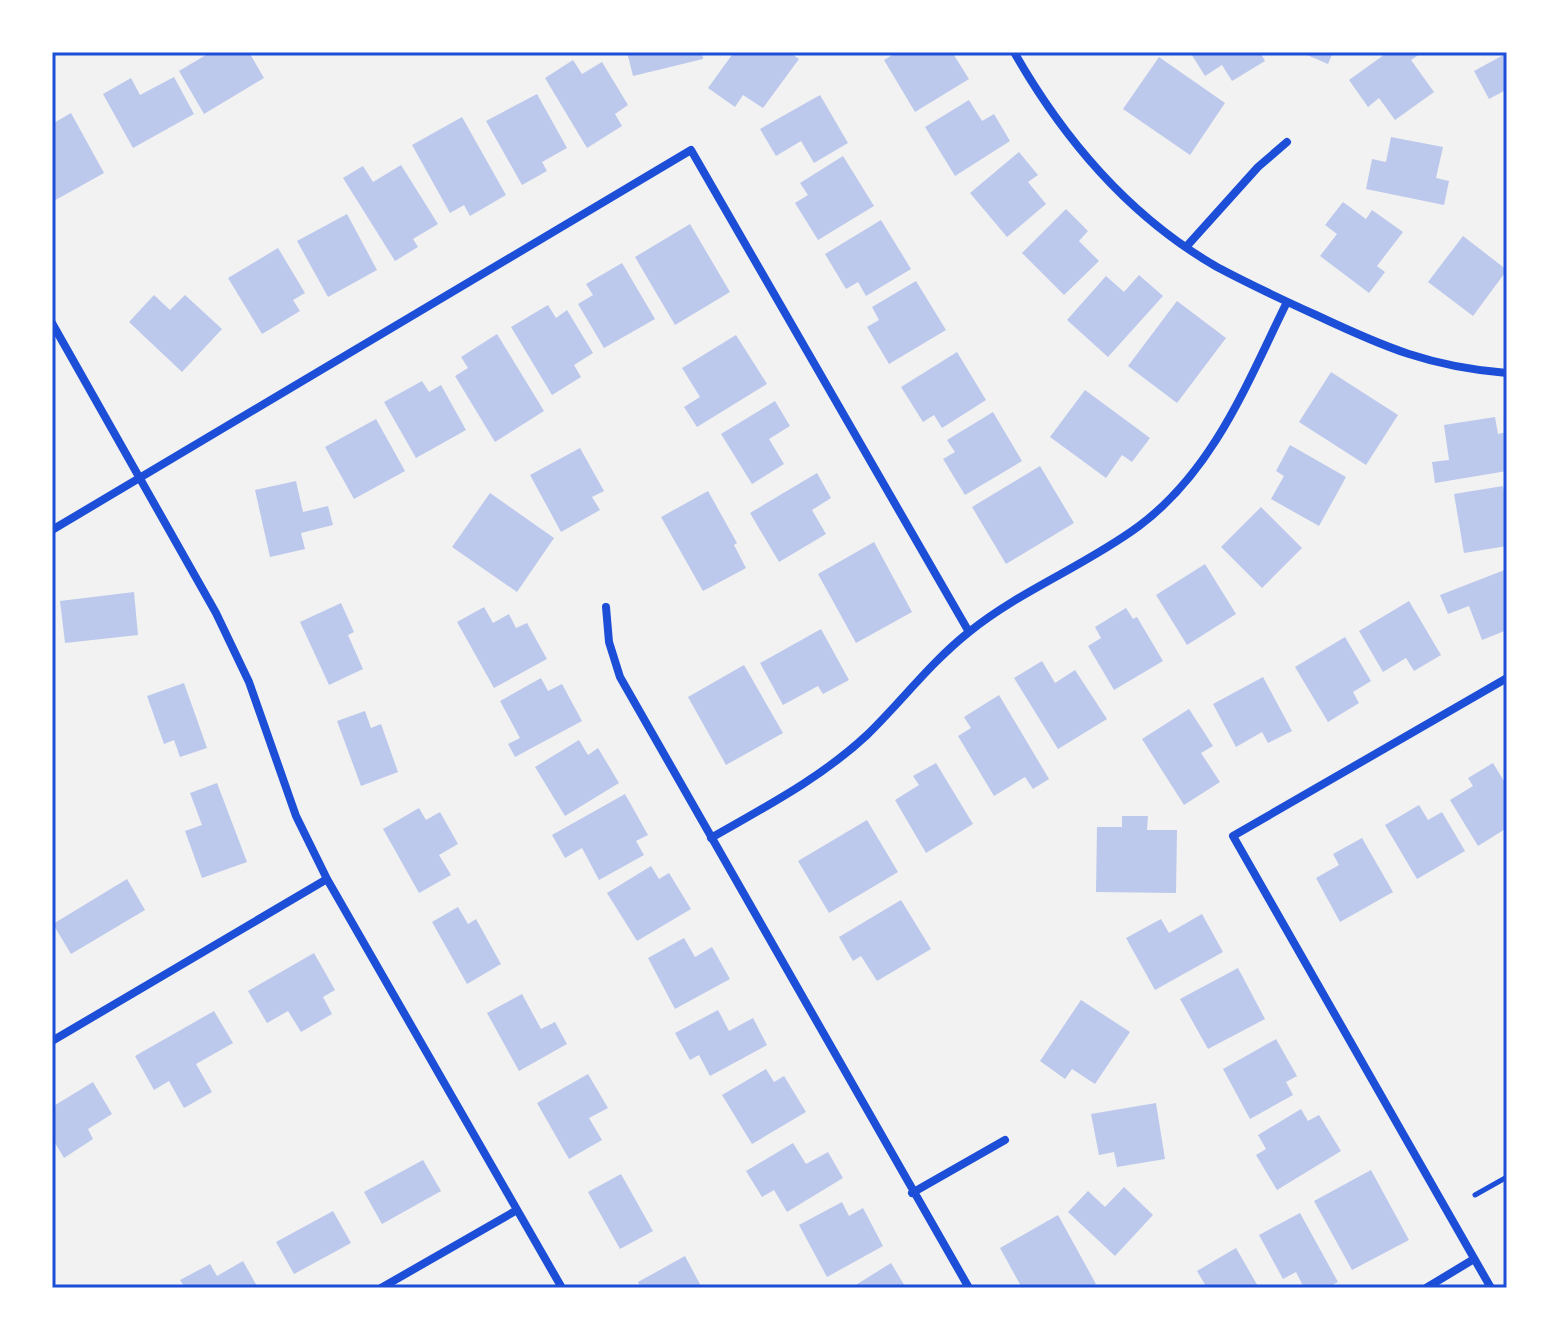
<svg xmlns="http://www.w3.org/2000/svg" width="1559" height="1340" viewBox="0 0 1559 1340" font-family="'Space Grotesk',sans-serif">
<rect width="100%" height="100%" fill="#f2f2f2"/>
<path fill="#bdc9ec" d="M211,52H249L264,78L204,114L179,71Z
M627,52H702L703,59L633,76Z
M734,52H789L799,59L763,108L743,95L735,107L708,88Z
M897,52H928L930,55L935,52H952L969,79L915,112L884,60Z
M1190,52H1260L1265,61L1232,81L1222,65L1205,76Z
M1300,52H1333L1328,64Z
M1388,52H1423L1411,60L1434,92L1395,120L1379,98L1368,107L1349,80Z
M1507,53V97L1504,91L1489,99L1474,71Z
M1159,57L1225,103L1190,155L1123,109Z
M573,60L582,74L602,62L628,105L615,114L622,126L587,148L545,78Z
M174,77L194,114L133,148L103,94L131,78L140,95Z
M537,94L567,148L542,162L547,171L522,185L486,121Z
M820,95L848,143L814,163L801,141L776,156L760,129Z
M969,100L982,121L994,114L1010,141L955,176L925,127Z
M71,113L104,173L52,202V146L55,145L52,139V124Z
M462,117L506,195L470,216L464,205L450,213L412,145Z
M1391,137L1443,147L1436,178L1449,181L1444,205L1366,189L1372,159L1386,162Z
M1019,152L1038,175L1028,182L1046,204L1007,237L970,193Z
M843,156L874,206L818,240L795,203L808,195L800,183Z
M401,165L438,224L413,239L418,247L395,261L343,178L363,166L373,182Z
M1343,202L1366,219L1372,210L1403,232L1377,266L1385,272L1369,293L1320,256L1337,234L1325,225Z
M1066,209L1088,231L1079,241L1099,261L1064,295L1022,253Z
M347,214L377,270L328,297L297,241Z
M881,220L911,269L866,296L858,282L846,289L825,254Z
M690,224L730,292L675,325L635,257Z
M1463,236L1507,270L1473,316L1428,282Z
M278,248L305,293L293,300L300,311L262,334L228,278Z
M622,263L655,319L604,348L578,304L593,295L586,284Z
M1139,275L1163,296L1108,357L1067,320L1106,276L1124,292Z
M916,281L946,330L889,364L867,327L879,320L872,307Z
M154,295L170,310L185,295L222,329L182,372L129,322Z
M1177,301L1226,338L1177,403L1128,366Z
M548,305L556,318L567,310L593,353L574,365L581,377L552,395L511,327Z
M497,334L544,411L495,442L455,376L468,368L461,357Z
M736,335L767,384L697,427L684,407L700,397L682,368Z
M957,352L986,400L942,428L934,415L923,422L901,387Z
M1331,372L1398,415L1366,465L1299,422Z
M422,381L429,392L441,385L466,430L416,458L384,402Z
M1085,390L1150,438L1132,462L1122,455L1106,478L1050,437Z
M775,401L790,426L769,439L784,464L752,484L721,434Z
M993,412L1022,461L965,495L943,459L955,452L947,440Z
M1495,417L1498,434L1507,432V471L1435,483L1432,462L1449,460L1444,425Z
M376,419L405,471L354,499L325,447Z
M1290,445L1346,477L1319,526L1271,499L1284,476L1276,471Z
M580,448L604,491L592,497L600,510L561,532L530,475Z
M1040,466L1074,523L1006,564L972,507Z
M817,473L831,498L812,510L826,534L779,562L750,513Z
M296,481L303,512L328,506L333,525L301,533L305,549L270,557L255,490Z
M1503,486L1507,509V546L1464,553L1454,494Z
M708,491L737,543L734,545L746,568L703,591L661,517Z
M490,493L554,538L517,592L452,547Z
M1261,507L1302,548L1262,588L1221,547Z
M874,542L912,612L856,643L818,574Z
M1205,564L1236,614L1187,645L1156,595Z
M1507,569V630L1482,640L1469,606L1448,614L1440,595Z
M134,592L138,635L65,643L60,601Z
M1409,601L1441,655L1414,671L1406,658L1383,672L1359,631Z
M341,603L354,632L348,635L363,669L329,685L300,622Z
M484,607L493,623L509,614L516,628L527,623L547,659L494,688L457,622Z
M1126,608L1133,619L1137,617L1163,661L1114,690L1088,646L1101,638L1095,627Z
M821,629L849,680L823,694L818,686L783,705L760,663Z
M1345,637L1371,681L1353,692L1359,703L1328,722L1295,667Z
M1042,661L1055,683L1075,670L1107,719L1058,749L1014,678Z
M744,665L783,733L726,765L688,697Z
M1263,677L1292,731L1268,743L1262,732L1236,747L1213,704Z
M541,678L548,691L562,684L582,721L515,757L508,744L520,738L500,701Z
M184,683L207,748L180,757L174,740L164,744L147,696Z
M999,695L1049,779L1033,789L1025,777L994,796L958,736L971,728L964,717Z
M1189,709L1213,746L1201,753L1220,782L1184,805L1142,739Z
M365,711L371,728L381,724L398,772L361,786L337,721Z
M579,740L588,755L598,748L619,783L565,816L535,767Z
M936,763L973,824L926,853L895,800L919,785L913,776Z
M1493,763L1507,786V828L1478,846L1450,800L1473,786L1468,778Z
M217,783L247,862L202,878L185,831L202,825L190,793Z
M625,794L648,835L636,841L644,855L599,880L582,848L565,858L552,835Z
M1419,805L1428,820L1442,812L1465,851L1417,879L1385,825Z
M419,808L426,820L440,812L458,844L439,855L451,875L419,893L383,829Z
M1122,816H1148L1147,830H1177L1176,893L1096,892L1097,827H1122Z
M867,820L898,872L829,913L798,861Z
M1362,838L1393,892L1340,922L1316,878L1339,865L1333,854Z
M651,866L659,879L669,873L691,909L637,941L607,893Z
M127,879L145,910L71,954L53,924Z
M901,900L931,949L877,981L861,956L853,961L839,937Z
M458,907L468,924L476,919L501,964L467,984L432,922Z
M1202,914L1223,952L1155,990L1126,938L1161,919L1169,933Z
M684,938L695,957L712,947L730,979L675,1009L648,958Z
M314,953L335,990L323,997L332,1014L301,1032L288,1011L267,1023L248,991Z
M1238,968L1265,1019L1208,1049L1180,999Z
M522,994L541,1029L555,1022L567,1044L519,1071L487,1013Z
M1081,1000L1130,1032L1095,1084L1072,1069L1065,1079L1040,1061Z
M718,1010L729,1031L753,1018L767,1045L710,1076L699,1055L690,1060L675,1033Z
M214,1011L233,1043L196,1064L212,1092L184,1108L169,1081L154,1090L135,1056Z
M1276,1039L1297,1076L1286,1082L1293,1095L1250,1119L1223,1069Z
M766,1069L774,1082L784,1076L806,1112L752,1144L722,1095Z
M588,1074L608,1108L589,1118L602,1140L569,1159L537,1103Z
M93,1082L112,1114L88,1129L93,1139L64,1158L52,1138V1107Z
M1156,1103L1165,1159L1117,1167L1114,1152L1099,1155L1091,1114Z
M1301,1109L1308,1121L1319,1115L1341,1151L1277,1190L1256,1155L1266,1149L1258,1135Z
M793,1143L806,1164L828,1152L843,1178L787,1212L774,1190L762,1197L746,1171Z
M423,1160L441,1191L382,1224L364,1192Z
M1371,1170L1409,1240L1352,1270L1314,1201Z
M621,1174L653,1231L620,1249L588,1192Z
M1124,1187L1153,1215L1115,1256L1068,1212L1088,1191L1105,1207Z
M842,1202L849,1216L863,1208L883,1246L827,1277L799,1225Z
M333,1211L351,1243L294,1274L276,1242Z
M1300,1213L1338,1282L1326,1288H1304L1296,1272L1283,1279L1259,1235Z
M1058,1215L1096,1284L1088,1288H1022L1000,1248Z
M1236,1248L1259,1288H1207L1197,1271Z
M685,1256L702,1288H641L638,1282Z
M243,1261L258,1288H185L180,1280L210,1264L217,1276Z
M891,1263L906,1288H851Z"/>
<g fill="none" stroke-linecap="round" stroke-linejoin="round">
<path stroke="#1d4ed8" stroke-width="5" d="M1475,1195L1507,1177"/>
<path stroke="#1d4ed8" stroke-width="8" d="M1014,52C1063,138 1130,217 1217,267C1249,284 1283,300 1316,315C1384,347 1430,367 1507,373
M1186,247L1258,167L1287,142
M52,323L216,613L249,682L296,816L327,879L562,1288
M52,530L691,150L969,632
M606,607L609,642L620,677L969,1288
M711,838C765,807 821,778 867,735C902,701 930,663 969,632C1021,590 1085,566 1139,526C1214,470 1247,383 1287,302
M52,1041L327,879
M912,1193L1005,1140
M381,1288L517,1210
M1426,1288L1474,1259
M1491,1288L1233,836L1507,678"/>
</g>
<rect width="1559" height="1340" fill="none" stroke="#ffffff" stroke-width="108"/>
<rect x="54" y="54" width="1451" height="1232" fill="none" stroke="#1d4ed8" stroke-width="3"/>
</svg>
